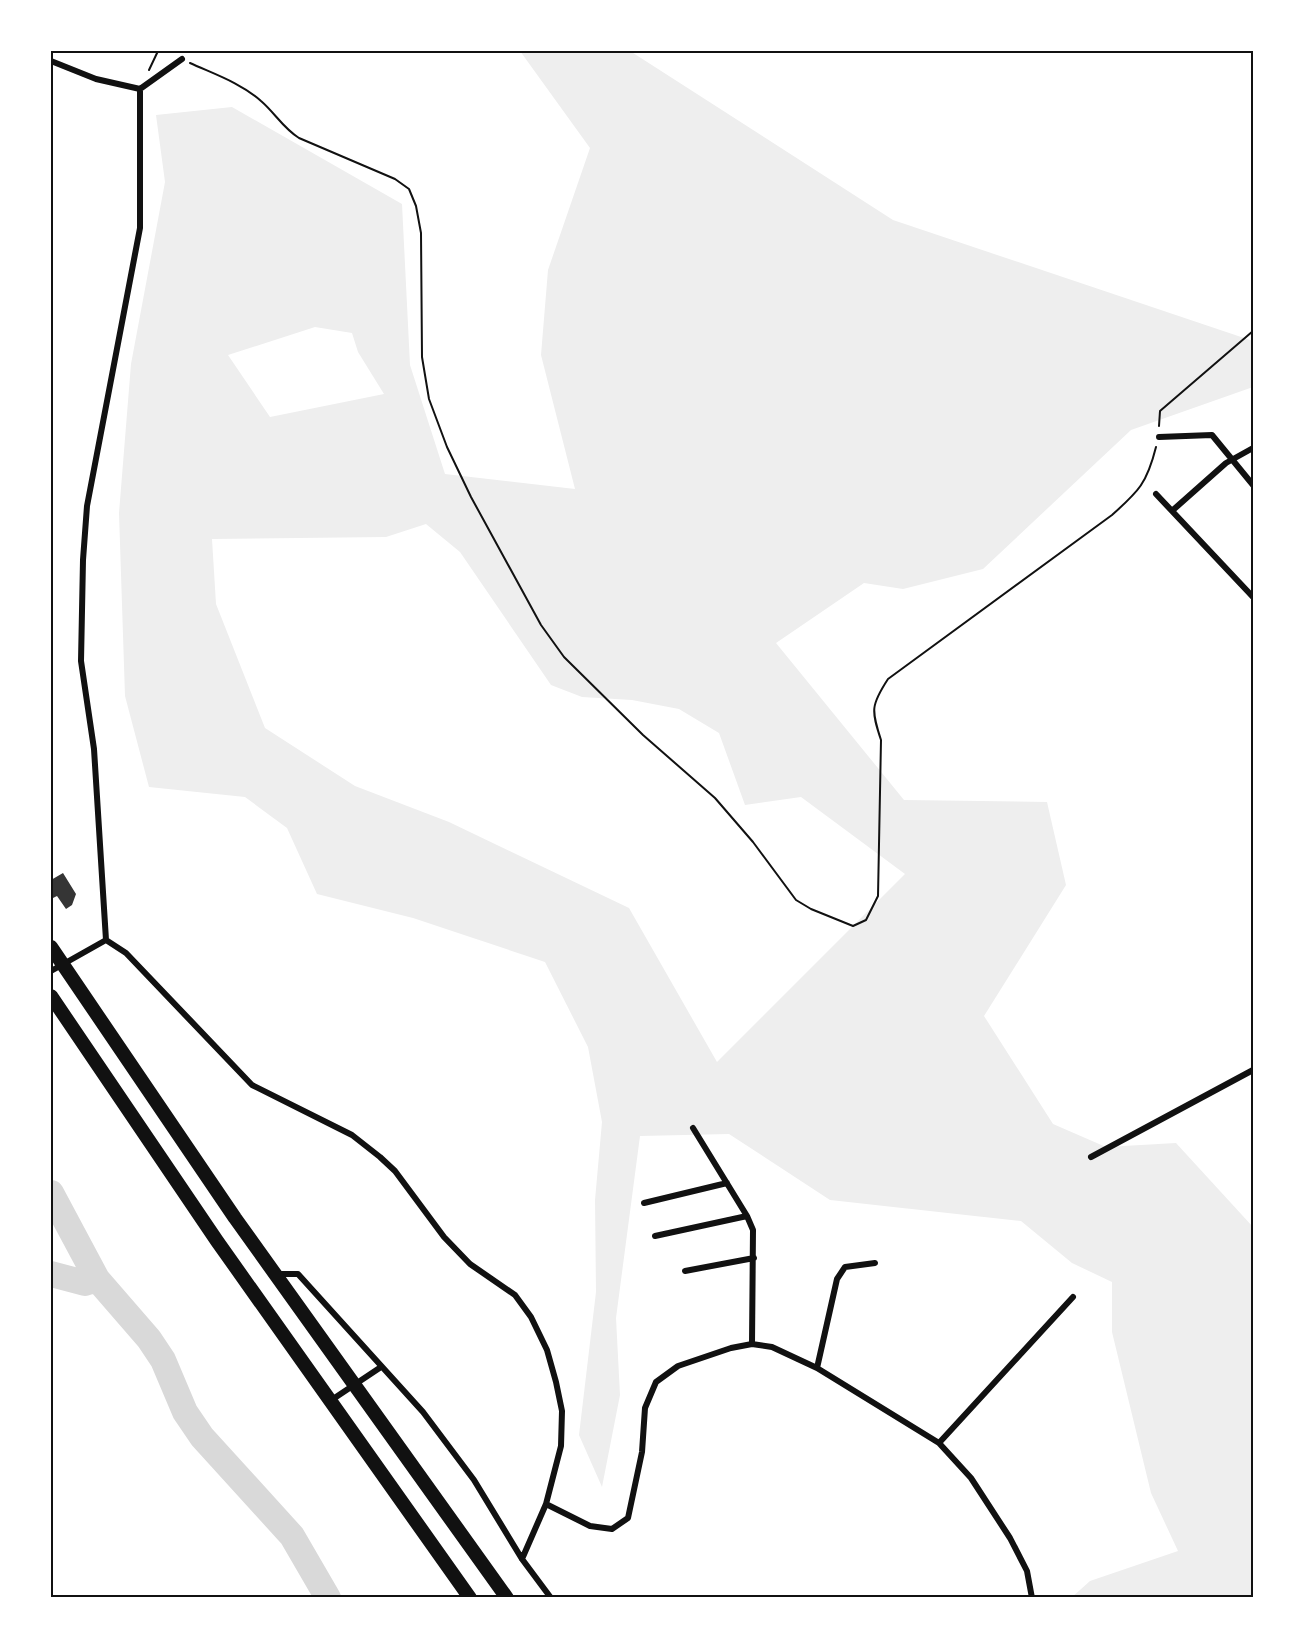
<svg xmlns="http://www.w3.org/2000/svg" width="1304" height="1649" viewBox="0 0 1304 1649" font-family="Helvetica,sans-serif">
<rect width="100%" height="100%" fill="#fff"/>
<path fill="#eee" fill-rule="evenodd" d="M520,51H630L893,220L1253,341V387L1131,430L983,569L903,589L864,583L776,643L904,800L1047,802L1066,885L984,1016L1053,1124L1106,1147L1176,1143L1253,1227V1598H1071L1090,1581L1178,1551L1151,1493L1112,1332V1282L1072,1263L1021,1221L830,1200L729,1134L640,1136L616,1318L620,1395L602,1487L579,1435L596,1292L595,1200L602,1122L588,1047L545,962L413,918L317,894L287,828L245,797L149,787L125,696L119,513L131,364L165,182L156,115L232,107L402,204L410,365L445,474L575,489L541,355L548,270L590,148ZM315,327L352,333L358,352L384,394L270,417L228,355ZM426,524L460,552L551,685L582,697L632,700L679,709L719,733L745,805L801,797L905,874L717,1062L629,908L449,822L355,786L265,728L216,604L212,539L386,537Z"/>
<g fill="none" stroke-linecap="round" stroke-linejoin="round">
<path stroke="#d9d9d9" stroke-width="26" d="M51,1193L97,1279L149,1339L163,1360L185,1412L202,1437L292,1536L328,1598
M51,1274L85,1283L97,1279"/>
</g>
<path fill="#353535" d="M63,873L76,894L72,905L66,909L57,896L53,898L51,894V880Z"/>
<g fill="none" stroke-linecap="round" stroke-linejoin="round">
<path stroke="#111" stroke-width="2" d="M190,63C214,74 241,83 261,101C275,113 283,128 299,138L395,179L409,189L416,206L421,233L422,357L429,399L447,447L471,497L541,625L564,657L643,735L715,798L753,842L796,900L811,909L853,926L866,920L878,896L881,740C871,710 871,705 888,679L1112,515C1139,491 1147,483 1156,447
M149,70L158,51
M1159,426L1160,411L1253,331"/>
<path stroke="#111" stroke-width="6" d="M51,61L96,79L140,89L182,59
M1159,437L1212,435L1253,485
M1156,494L1253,597
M1173,510L1226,463L1253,448
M106,940L94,749L81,661L83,560L87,506L140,228V89
M106,940L126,953L252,1085L352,1135L380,1157L395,1171L444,1237L470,1264L515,1295L531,1317L547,1350L556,1382L562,1411L561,1446L546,1504L522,1559
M51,971L106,940
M693,1128L747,1216L753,1230L752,1344
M1091,1157L1253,1070
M644,1203L727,1183
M655,1236L747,1216
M685,1271L754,1258
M276,1274H298L423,1412L474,1480L522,1559L551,1598
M817,1368L837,1279L845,1267L875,1263
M330,1401L381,1367
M939,1443L1073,1297
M546,1504L590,1526L612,1529L628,1518L642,1452L645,1408L656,1382L678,1366L731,1348L752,1344L772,1347L817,1368L939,1443L971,1478L1010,1538L1027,1571L1032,1598"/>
<path stroke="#111" stroke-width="14" d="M51,947L235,1218L507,1598
M51,996L217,1241L470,1598"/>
</g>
<rect width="1304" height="1649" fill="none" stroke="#ffffff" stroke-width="105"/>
<rect x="52" y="52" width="1200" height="1544" fill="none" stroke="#111" stroke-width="2"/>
</svg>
